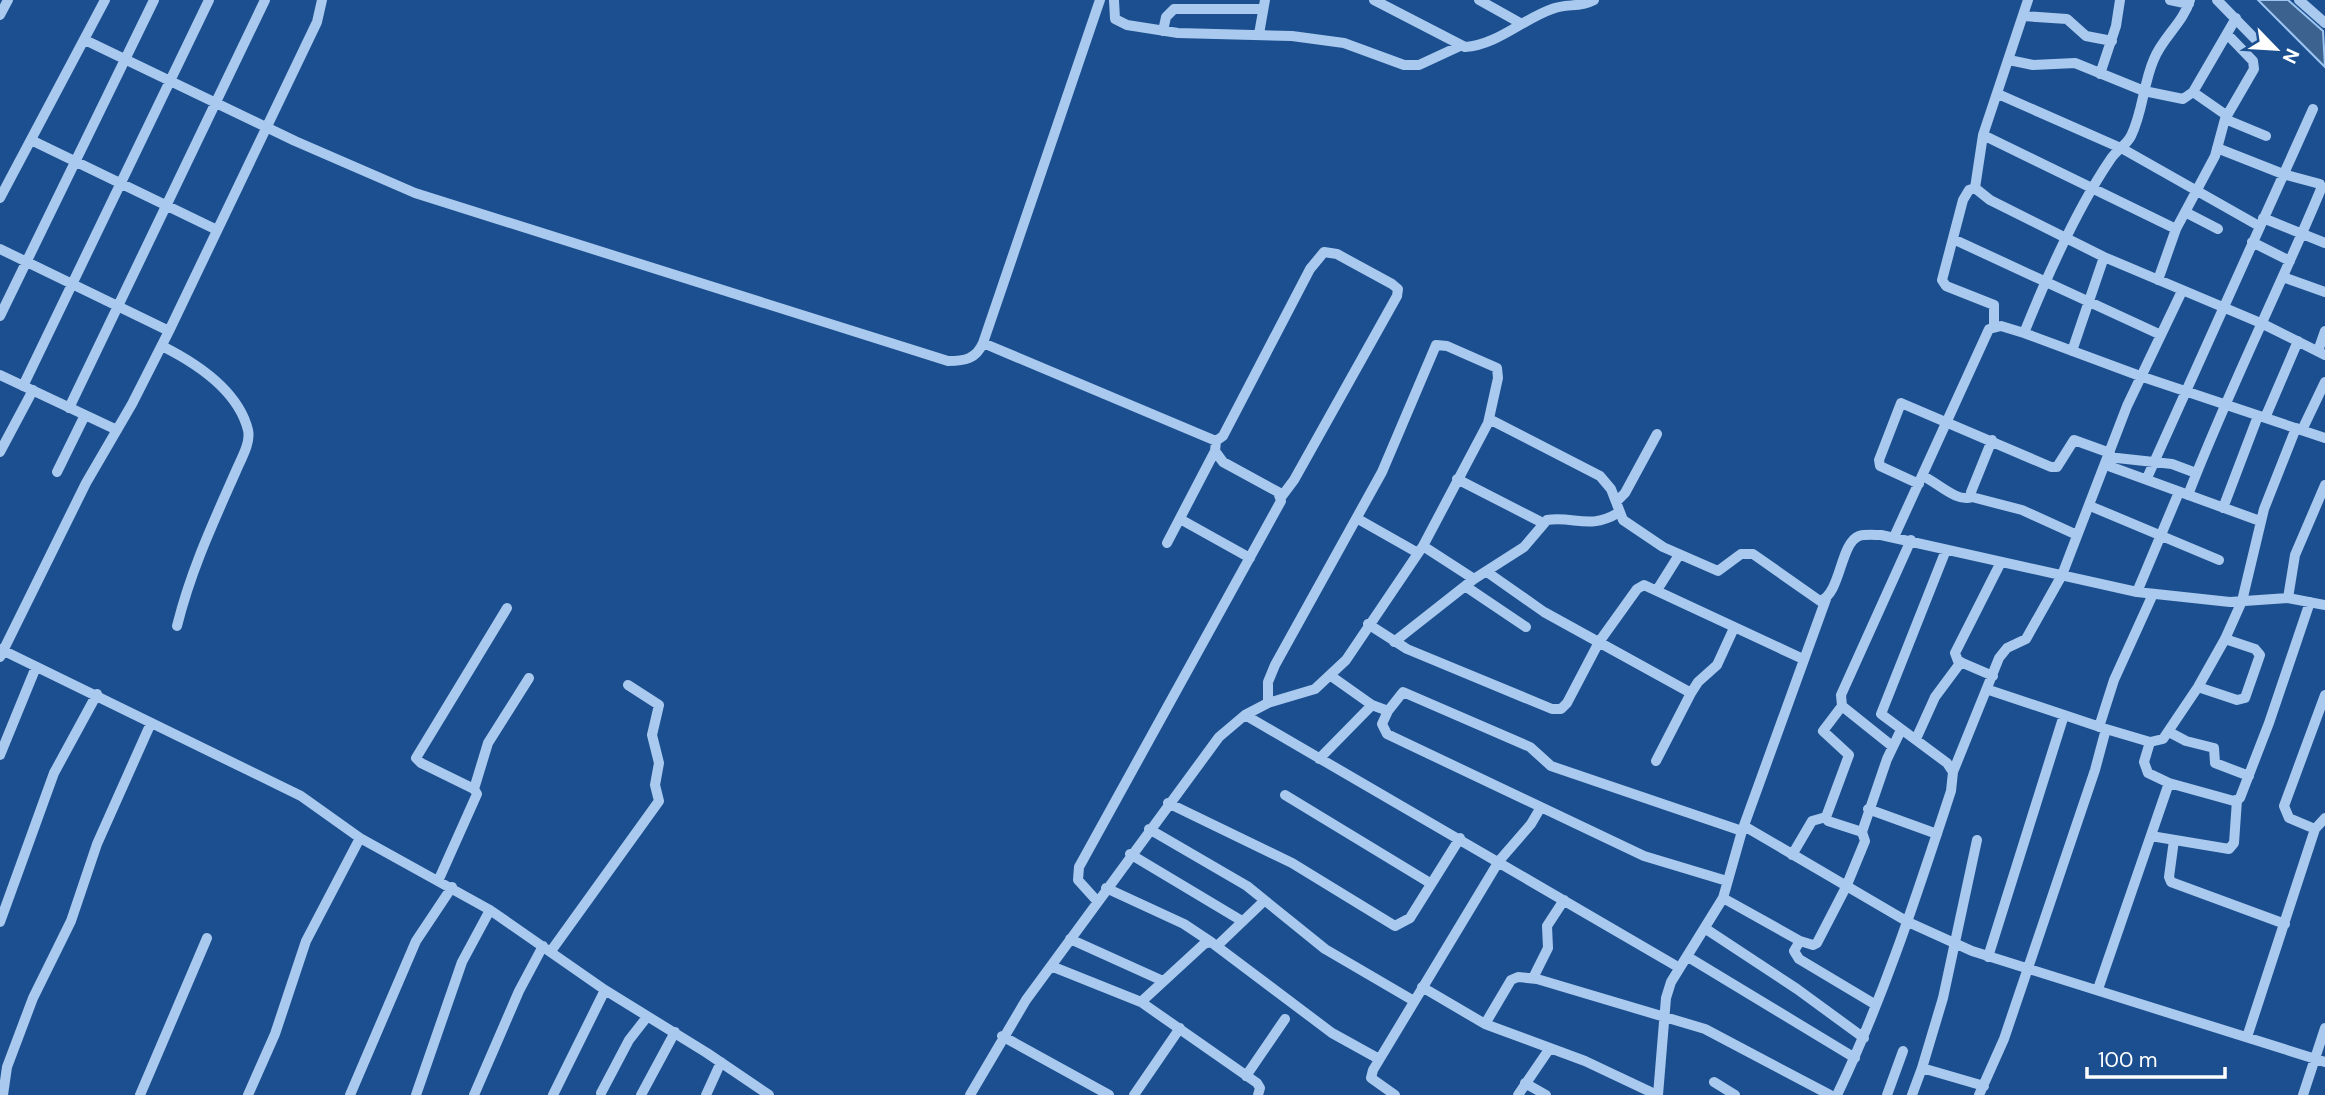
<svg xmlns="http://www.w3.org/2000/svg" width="2325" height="1095" viewBox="0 0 2325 1095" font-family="'DM Sans',sans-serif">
<rect width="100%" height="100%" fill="#1b4f8f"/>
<path fill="#3c6290" stroke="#9cc4f0" stroke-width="2" d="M2258,0H2288L2323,31L2325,67Z"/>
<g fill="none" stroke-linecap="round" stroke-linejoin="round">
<path stroke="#a9c9ee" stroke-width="10" d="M1114,0L1115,19L1127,25L1178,33L1292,36L1344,43L1404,65H1419L1460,46
M1374,0L1465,47C1497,45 1523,19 1552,9C1567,3 1579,8 1594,0
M1479,0L1522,24
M2028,0L1983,135L1975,188L1990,200L2104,257L2263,324L2325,355
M2170,0L2189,4
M2217,0L2258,42
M2299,0L2325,23
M0,15L8,0
M2023,16L2067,19L2086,36L2112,41
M1163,31L1166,17L1174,9H1263
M1259,34L1265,0
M85,40L295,141L415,193L948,361C965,361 976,359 983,343L1100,0
M2009,60L2033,65L2075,63L2144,91L2183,99L2193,92L2236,18
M2100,74L2116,26L2120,0
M2193,92L2226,115
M1998,94L2123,149L2259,226
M2225,119L2266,136
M1983,135L2176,229
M31,140L217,230
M1975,188L1969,190L1963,200L1942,280L1946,286L1994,305V326
M0,198L105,0
M2185,212L2218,229
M2263,218L2325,243
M1953,239L2161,335
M2252,242L2290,261
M0,249L169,331
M2283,277L2325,292
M2158,280L2176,229L2215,156L2225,119L2254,69L2253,61L2227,34
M0,316L154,0
M2024,333L2140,376L2325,438
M983,343L1216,441L1223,436L1310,269L1324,252L1337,254L1392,284L1398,289L1397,296L1294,480L1282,496
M162,346C196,363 238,390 248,430C251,443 241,459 236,471C213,523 191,570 177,626
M2072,351L2104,257
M2318,351L2325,331
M0,375L117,430
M23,386L209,0
M69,408L265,0
M2265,418L2298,341
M2302,430L2325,382
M1992,440L1971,492L1972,497L2022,510L2077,535
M0,452L33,390
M2108,457L2172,464L2196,473
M2106,465L2260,521
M57,472L85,415
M1923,476C1938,483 1957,503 1972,497
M2147,478L2313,109
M1457,479L1543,523
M1919,484L1880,466L1879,460L1901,403L2051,467H2057L2074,440L2110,453
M2188,495C2228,391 2278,292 2321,189L2320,184L2283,174L2217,148
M1616,502L1625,493L1657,434
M2090,506L2219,560
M2223,508L2258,416
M1180,519L1250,558
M1358,519L1418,553
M1894,537L1989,329L2001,326L2024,333C2047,276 2076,210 2110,160C2116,150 2125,147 2131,136C2143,112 2143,84 2154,59C2163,37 2183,23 2190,0
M1167,543L1215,451
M1423,546L1474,579
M1487,572L1544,612L1691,693
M1465,586L1526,627
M1657,590L1679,555
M2137,592L2179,492
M2288,598L2295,555L2325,485
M1368,624L1407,649L1552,709H1561L1567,703L1599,642L1637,589L1644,585L1803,659
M1394,642L1474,579L1524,547L1547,520C1575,516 1589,530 1618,513
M0,649L301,796L360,838L490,910L605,990L707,1053L769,1095
M0,657L86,483L132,404L169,331L317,22L322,0
M1331,676L1372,705L1388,711L1382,724L1387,734L1644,856L1727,881
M1993,676L1958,661L1955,653L2001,562
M2198,687L2237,700L2245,698L2260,655L2255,649L2225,639
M1989,690L2106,729
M1268,703V682L1275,665L1382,472L1436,345L1447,346L1497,368L1498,378L1488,423
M1388,711L1403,692L1530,747L1551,766L1742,831
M1245,715L1678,967
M2099,727L2114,680L2153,594
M2169,732L2186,741L2214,748L2215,763L2249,776
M1916,739L1935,697L1961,662
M2150,742L2144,762L2148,773L2169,783L2234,801L2240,798L2269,723L2310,602
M1892,746L1842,706L1841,695L1911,540
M0,755L36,667
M1319,759L1372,705
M1656,761L1691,693L1698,682L1717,665L1734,628
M1953,772L1999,658L2007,648L2026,639L2062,575L2127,406L2182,291
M474,789L488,743L529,678
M1285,795L1430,883
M1168,803L1292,863L1395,926L1410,918L1460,838
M1868,809L1937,834
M1744,826L1908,922L1972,951L2325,1062
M1149,829L1247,886L1325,949L1414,1001
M2315,829L2289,818L2284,806L2325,695
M1862,832L1887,759L1901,730
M2151,836L2229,849L2234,843L2237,800
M2174,840L2169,877L2171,882L2285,924
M1130,854L1242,921
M1792,855L1812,821L1826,817
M439,879L477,794L474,789L421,763L416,758L507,608
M1106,888L1184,924L1211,942
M1723,898L1800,941L1813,945L1817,943L1846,887L1865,841L1862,832L1828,821L1826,817L1849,755L1823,731L1842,706
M1097,901L1078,880L1079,867L1281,501L1278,492L1223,462L1215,451L1216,441
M0,922L54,773L97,694
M1706,929L1797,989L1864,1038
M1070,939L1163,981
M1800,941L1794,951L1799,959L1876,1005
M1218,945L1264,901
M551,951L659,801L655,785L659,763L652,735L659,705L628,685
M1688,957L1855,1058
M1988,957L2064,715
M1051,966L1141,1002L1257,1083L1260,1088L1258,1095
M1533,978L1548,948L1547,926L1564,900
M1422,987L1485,1024L1585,1061L1657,1095
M2098,989L2169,783
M1141,1002L1204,944L1211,942L1332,1033L1379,1059
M1485,1024L1511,980L1518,977L1537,979L1705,1029L1830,1095
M1002,1036L1109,1095
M2247,1037L2315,829L2325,818
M1922,1068L1943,998L1977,840
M1246,1076L1285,1019
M1714,1082L1735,1095
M1525,1083L1546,1095
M601,1093L629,1040L647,1017
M3,1095L7,1067L33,998L71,921L97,844L151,723
M140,1095L207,938
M248,1095L275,1034L306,941L360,838
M350,1095L416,941L452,887
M416,1095L462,962L490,910
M474,1095L519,991L543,946
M553,1095L605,990
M641,1095L675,1032
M706,1095L721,1062
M970,1095L1026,1000L1219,737L1245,715L1268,703L1315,689L1346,660L1423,546L1488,423L1493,421L1600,476L1611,489L1623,520L1663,547L1718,571L1741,554H1753L1820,601C1841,594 1840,543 1859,536C1865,534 1874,535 1881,535L2137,592L2230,602L2288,598L2325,605
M1134,1095L1180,1028
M1395,1095L1371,1078L1373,1070L1499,861L1531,824L1541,807
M1518,1095L1550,1048
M1658,1095L1666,998L1671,982L1723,898L1742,831L1826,599
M1837,1095C1884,997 1917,894 1951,791L1953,772L1947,763L1881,714L1946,550
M1887,1095L1903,1051
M1912,1095L1922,1068L1984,1086
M1979,1095L2004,1039L2095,770L2106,729L2150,742L2163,739L2198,687L2225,639L2242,601L2264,509L2296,428
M2303,1095L2325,1028"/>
</g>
<g transform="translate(2276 49) rotate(115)" stroke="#1b4f8f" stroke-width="5" paint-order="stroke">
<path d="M0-5L12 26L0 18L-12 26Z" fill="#ffffff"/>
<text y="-10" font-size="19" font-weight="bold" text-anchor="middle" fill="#ffffff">N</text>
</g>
<path d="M2087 1067v10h138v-10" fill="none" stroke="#ffffff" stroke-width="3.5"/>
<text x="2098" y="1067" font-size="21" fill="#ffffff" stroke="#1b4f8f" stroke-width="5" paint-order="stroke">100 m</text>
</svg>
